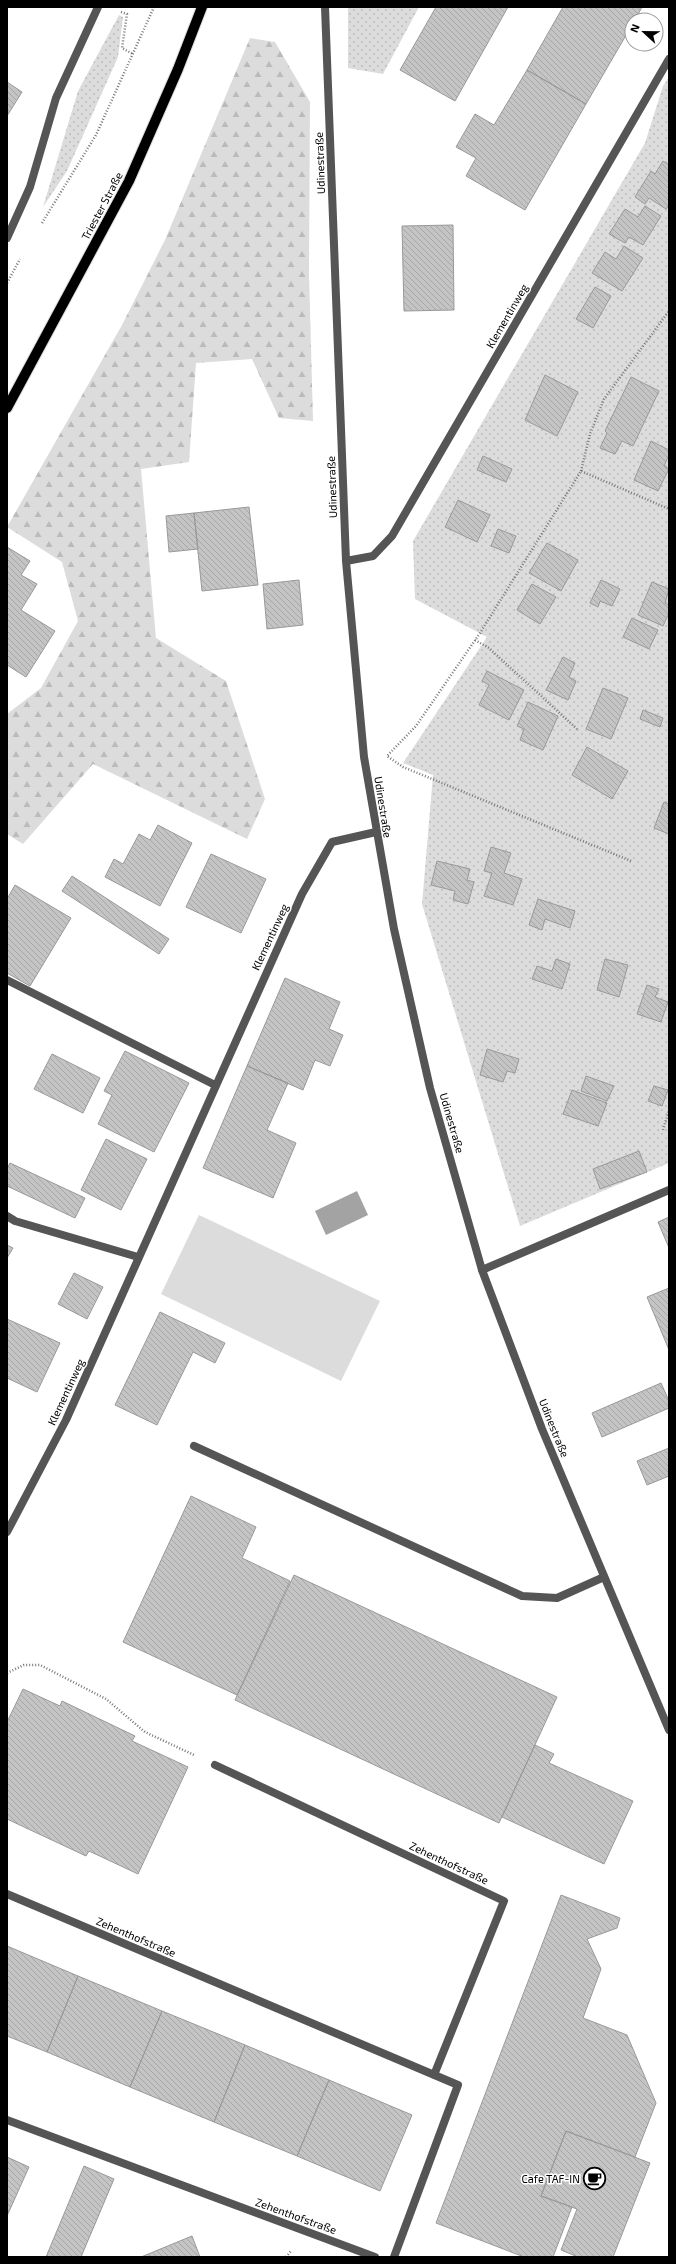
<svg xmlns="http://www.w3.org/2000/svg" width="676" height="2264" viewBox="0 0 676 2264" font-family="'Exo 2',sans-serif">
<defs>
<pattern id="grass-dots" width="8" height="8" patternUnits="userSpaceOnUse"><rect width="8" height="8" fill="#dcdcdc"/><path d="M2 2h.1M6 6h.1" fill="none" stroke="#bbb" stroke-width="1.8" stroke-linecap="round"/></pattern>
<pattern id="forest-firs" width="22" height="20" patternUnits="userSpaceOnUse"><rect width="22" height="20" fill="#dcdcdc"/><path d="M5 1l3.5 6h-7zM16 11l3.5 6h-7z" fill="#bbb"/></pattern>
<pattern id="building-back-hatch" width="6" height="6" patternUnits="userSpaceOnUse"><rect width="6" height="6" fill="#c4c4c4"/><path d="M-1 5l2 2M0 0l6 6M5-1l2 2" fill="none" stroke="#a7a7a7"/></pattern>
</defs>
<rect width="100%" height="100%" fill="#fff"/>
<path fill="url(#grass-dots)" d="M348,7H419L383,74L348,68Z
M119,15L123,17L118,57L67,171L43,207L78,91Z
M669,77V1163L520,1226L422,904L433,775L403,763L487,637L415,599L413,541L645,143L663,86Z"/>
<path fill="url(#forest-firs)" d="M250,38L275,42L310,102L309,274L313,421L279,418L252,359L196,363L189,462L141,469L156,638L226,681L265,799L247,839L93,764L23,844L7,834V714L41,688L78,621L62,562L7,527L122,325L165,240Z"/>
<path fill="#dcdcdc" d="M199,1215L380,1301L341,1381L161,1294Z"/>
<path fill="#a3a3a3" d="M357,1191L368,1215L326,1235L315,1211Z"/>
<path fill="url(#building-back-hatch)" stroke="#999" d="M436,7H508L455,101L400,70Z
M563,7H642L635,20H632V25L586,104L527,70Z
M527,70L586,104L525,210L466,176L476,158L456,147L475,114L494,125Z
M7,82L22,92L7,116Z
M663,161L669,165V205L666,209L649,198L645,204L635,197L651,171L655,174Z
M645,206L661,216L643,245L629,237L625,243L609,234L625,209L638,217Z
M453,225L454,310L404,311L402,226Z
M624,246L643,258L622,291L592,273L605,252L616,259Z
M595,287L611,296L593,328L576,319Z
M545,375L578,392L557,436L525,420Z
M631,377L659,391L633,446L622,441L615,454L600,448L607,433L605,431Z
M651,441L669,450V455L664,466L669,469L658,491L634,480Z
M483,456L512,469L506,482L477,470Z
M458,500L490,515L477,542L445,527Z
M249,507L258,585L202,591L194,513Z
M194,513L198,549L169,552L166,516Z
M498,529L516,536L509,553L491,546Z
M547,543L578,560L561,591L529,573Z
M7,547L30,561L21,575L37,584L21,610L55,631L26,677L7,665Z
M299,580L303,625L267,629L263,584Z
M601,580L620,589L612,606L600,601L598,607L590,603Z
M652,582L669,589L665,603L669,605V613L663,626L638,615Z
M532,584L556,597L540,624L517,610Z
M632,618L658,630L649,649L623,637Z
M563,657L575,663L569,677L576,681L568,700L546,690Z
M487,671L524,690L509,720L479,705L489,685L482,681Z
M603,688L628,698L611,739L586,729Z
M528,702L558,716L543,750L520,740L524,729L517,726Z
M643,710L663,718L660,727L640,719Z
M587,747L628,771L612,799L572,775Z
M664,802L669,804V834L654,828Z
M158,825L192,843L160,906L105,877L114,859L123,864L139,834L150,840Z
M491,847L511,853L504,873L522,879L513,905L484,896L492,873L484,871Z
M211,854L266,879L241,933L186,907Z
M437,861L470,869L467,880L474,882L468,904L453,900L455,891L431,885Z
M72,876L169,939L159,954L62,891Z
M15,885L71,918L30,986L7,973V899Z
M538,899L575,911L570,928L545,919L542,930L529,925Z
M556,959L570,964L562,989L532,979L537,966L552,971Z
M605,959L628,965L619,997L597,990Z
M285,978L340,1002L329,1029L343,1035L330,1066L315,1060L303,1090L247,1066Z
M647,985L659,989L655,997L668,1002L661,1022L637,1014Z
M487,1049L519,1059L515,1073L507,1071L503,1082L480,1075Z
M125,1051L189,1083L154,1152L98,1124L112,1095L104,1091Z
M52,1054L100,1078L83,1113L34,1089Z
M247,1066L288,1083L267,1130L296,1143L273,1198L203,1168Z
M586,1076L614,1086L607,1101L581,1091Z
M654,1086L668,1090L662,1106L648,1101Z
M572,1090L607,1103L598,1126L563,1114Z
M106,1139L147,1159L121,1210L81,1190Z
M639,1151L647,1172L600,1189L593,1169Z
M10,1163L85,1198L75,1218L7,1186V1169Z
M669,1217V1248L658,1222Z
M7,1245L13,1248L7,1258Z
M74,1273L103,1287L87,1319L58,1304Z
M669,1288V1350L647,1297Z
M160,1312L225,1343L215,1363L193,1352L157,1425L115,1405Z
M7,1319L60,1343L37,1392L7,1378Z
M661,1383L669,1401V1408L602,1437L592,1413Z
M669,1448V1476L647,1485L637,1461Z
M191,1496L256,1527L242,1558L290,1581L237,1695L123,1642Z
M294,1575L557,1697L499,1823L235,1700Z
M23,1689L60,1706L62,1701L135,1736L132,1741L188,1767L138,1874L89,1851L86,1856L7,1819V1722Z
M535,1745L554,1754L549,1763L633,1801L604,1864L502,1817Z
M561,1895L620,1918L617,1928L587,1939L601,1969L583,2018L627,2035L656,2103L635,2157L566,2131L541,2196L572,2207L553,2257H524L436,2223Z
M7,1946L78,1976L47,2052L7,2036Z
M78,1976L162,2011L130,2087L47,2052Z
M162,2011L245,2045L214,2122L130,2087Z
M245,2045L329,2080L297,2156L214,2122Z
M329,2080L412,2115L380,2191L297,2156Z
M566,2131L650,2163L613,2257H578L561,2250L577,2209L541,2196Z
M7,2157L29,2167L7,2216Z
M84,2166L114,2179L81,2257H46Z
M192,2236L200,2257H141Z"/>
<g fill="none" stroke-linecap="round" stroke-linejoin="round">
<defs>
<path id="primary" d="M7,408L129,181L178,69L202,7"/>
</defs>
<use href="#primary" stroke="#dbdbdb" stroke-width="12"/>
<path stroke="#777" stroke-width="2.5" stroke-dasharray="1 2" stroke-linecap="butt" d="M121,12L127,14L122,48L133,54
M42,223L96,135L154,7
M7,283L20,259
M581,471L590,434L604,399L669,311
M475,640L489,648L578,730
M631,861L403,767L387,756L416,726L480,633L581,471L669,509
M663,1130L669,1110
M7,1673L24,1665H40L106,1699L145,1732L194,1755
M286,2257L291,2251"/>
<path stroke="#555" stroke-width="8" d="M7,980L215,1085
M7,1216L15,1221L138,1257
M482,1270L669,1190
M194,1446L522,1596L557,1598L604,1577
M215,1765L504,1901L434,2075
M7,1894L458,2085L394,2257
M7,2120L375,2257"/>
<path stroke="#555" stroke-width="8" d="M325,7L346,561L364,757L394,929L430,1088L482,1270L542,1429L669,1730
M7,238L30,187L56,98L98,7
M346,561L373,556L392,536L669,59
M7,1532L66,1420L302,894L332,842L376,832"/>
<use href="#primary" stroke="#000" stroke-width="10"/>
</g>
<defs>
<symbol id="cafe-ring" viewBox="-11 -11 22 22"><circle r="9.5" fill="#fff" stroke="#000" stroke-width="1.5"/><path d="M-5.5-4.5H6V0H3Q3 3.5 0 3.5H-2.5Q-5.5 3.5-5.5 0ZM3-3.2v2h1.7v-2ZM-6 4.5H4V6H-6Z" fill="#000"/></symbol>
</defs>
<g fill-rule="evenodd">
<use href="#cafe-ring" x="582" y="2166" width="25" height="25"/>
</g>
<g text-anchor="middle" stroke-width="3" stroke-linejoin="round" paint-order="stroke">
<g font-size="11" fill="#000" stroke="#fff">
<text transform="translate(320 163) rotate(-92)" y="4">Udinestraße</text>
<text transform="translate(102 206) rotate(-62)" y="4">Triester Straße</text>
<text transform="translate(507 316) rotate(-60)" y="4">Klementinweg</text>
<text transform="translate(332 487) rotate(-92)" y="4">Udinestraße</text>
<text transform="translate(383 807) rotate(81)" y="4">Udinestraße</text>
<text transform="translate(270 937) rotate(-65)" y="4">Klementinweg</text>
<text transform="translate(452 1123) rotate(74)" y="4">Udinestraße</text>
<text transform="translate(66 1392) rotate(-65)" y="4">Klementinweg</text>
<text transform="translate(554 1428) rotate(68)" y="4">Udinestraße</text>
<text transform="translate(449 1863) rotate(25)" y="4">Zehenthofstraße</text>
<text transform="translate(136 1937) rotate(23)" y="4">Zehenthofstraße</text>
<text transform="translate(296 2216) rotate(20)" y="4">Zehenthofstraße</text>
</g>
<g font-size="11" fill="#000" stroke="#fff" text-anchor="end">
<text x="580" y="2183">Cafe TAF-IN</text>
</g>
</g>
<rect width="676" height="2264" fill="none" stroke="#000000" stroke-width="16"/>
<g transform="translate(644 32) rotate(292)"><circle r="19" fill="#ffffff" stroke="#999999"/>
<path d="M0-3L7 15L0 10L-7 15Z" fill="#000000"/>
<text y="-6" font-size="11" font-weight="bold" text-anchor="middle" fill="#000000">N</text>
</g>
</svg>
